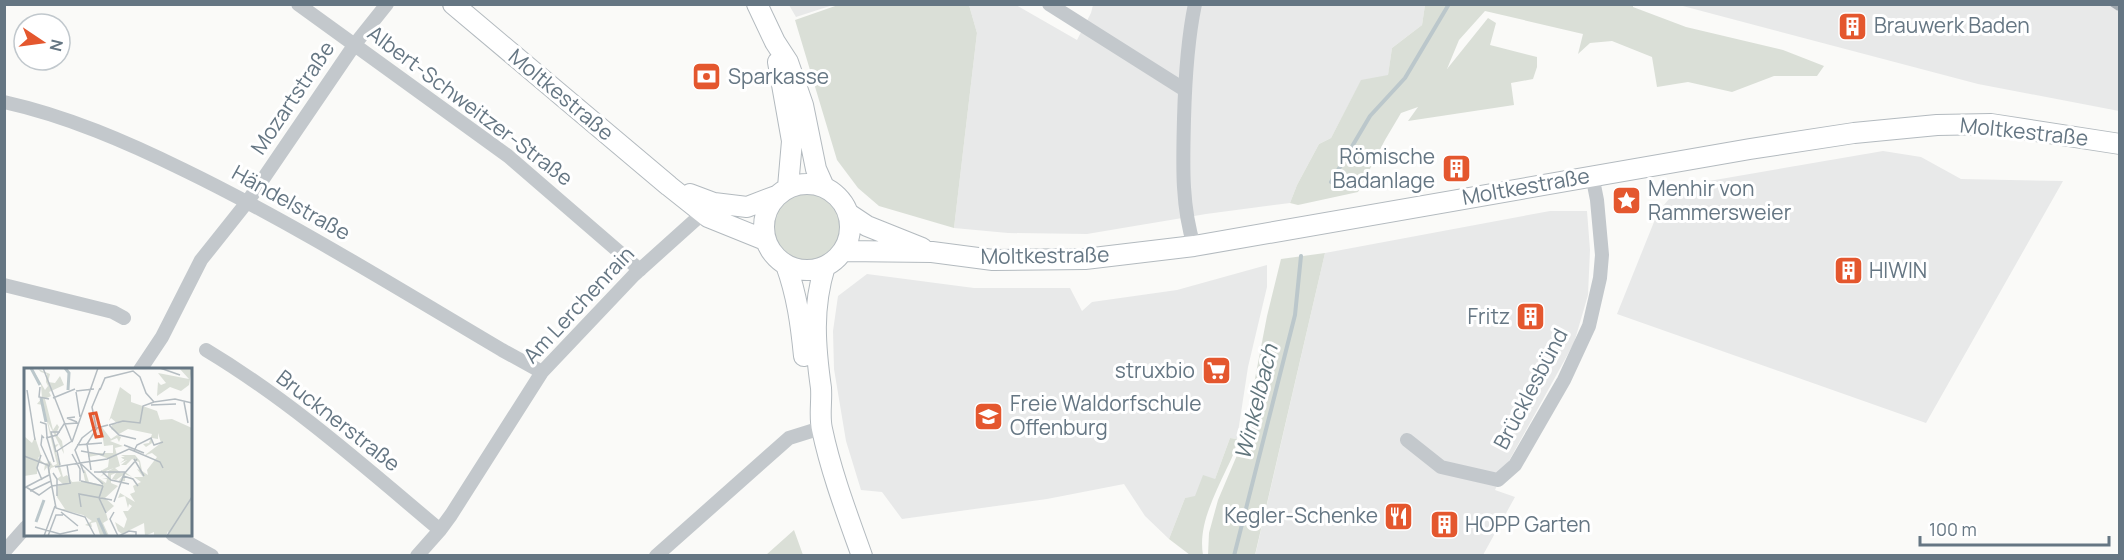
<svg xmlns="http://www.w3.org/2000/svg" width="2124" height="560" viewBox="0 0 2124 560" font-family="Manrope,sans-serif">
<rect width="100%" height="100%" fill="#fafaf8"/>
<path fill="#e8e9e9" d="M789,5H833L796,17Z
M969,5H1016L1077,40L1091,13L1093,5H1425L1422,25L1392,48L1388,76L1361,81L1331,138L1319,144L1297,185L1290,203L1206,214L1087,234L1008,233L954,228L977,33Z
M1679,5H2119V111L1978,84Z
M1883,151L1921,157L1961,179L2063,181L1926,423L1617,314L1658,212L1680,186Z
M1550,211H1587L1590,250L1588,295L1574,343L1510,459L1495,490L1515,497L1483,555L1255,556L1325,253Z
M1267,265V287L1248,367L1237,439L1230,438L1215,479L1195,497L1185,498L1169,539L1145,516L1124,484L1047,499L902,519L882,492L861,490L846,441L834,369L833,331L838,296L867,274L974,288H1070L1082,311L1092,302L1177,290Z"/>
<path fill="#dadfd7" d="M841,4L969,5L977,33L954,228L879,206L858,188L837,160L795,20Z
M1425,5H1633V7L1686,27L1783,50L1824,66L1817,76H1774L1732,92L1688,82L1657,87L1652,57L1612,41L1590,43L1578,54L1583,34L1485,11L1459,40L1447,69L1488,18L1496,23L1490,45L1537,57V67L1533,79L1511,83L1514,105L1408,121L1418,107L1401,113L1385,140L1358,192L1298,205L1290,203L1297,185L1319,144L1331,138L1361,80L1388,75L1392,48L1422,25Z
M768 226a36 36 0 1 1 72 0a36 36 0 1 1-72 0Z
M1325,253L1255,555H1208L1209,533L1218,500L1243,441L1267,316L1281,259Z
M1230,438L1237,439C1236,450 1231,460 1226,470C1214,496 1198,526 1203,555H1190L1169,539L1185,498L1195,496L1203,475L1215,479Z
M794,530L803,555H766Z"/>
<g fill="none" stroke-linecap="round" stroke-linejoin="round">
<path stroke="#bbc7cb" stroke-width="4" d="M1331,182L1370,116L1405,78L1449,4
M1234,556L1295,315L1301,256"/>
<defs>
<path id="secondary" d="M453,4L669,186L708,217L765,240
M757,4L775,42L788,62L803,105L816,169L824,187
M778,62L792,141L788,187
M764 227a43 43 0 1 1 86 0a43 43 0 1 1-86 0Z
M690,194L714,203L747,207L776,196
M849,214L867,226L922,248
M843,251L932,252L993,260L1085,259L1194,246L1750,149L1854,133L1937,125L1991,124L2120,144
M786,265C797,295 801,325 804,356
M825,266C812,308 815,345 821,388C822,402 819,416 822,429C831,472 847,514 862,556"/>
</defs>
<use href="#secondary" stroke="#b3babf" stroke-width="22"/>
<path stroke="#c3c8cc" stroke-width="14" d="M298,4L508,156L640,270
M1049,4L1185,90
M4,102C67,116 127,142 184,170C293,223 397,288 502,350L542,372
M1194,246C1181,204 1183,162 1184,119C1185,81 1187,42 1195,4
M4,285L113,312L124,318
M206,350C291,401 365,467 440,530
M140,370L162,337L201,260L248,201L355,44L387,4
M1407,440L1441,467L1498,480L1515,465L1564,380L1589,326L1600,278L1602,255L1597,200L1592,175
M172,534L212,556
M4,552L26,527
M417,556L440,530L451,515L542,372L634,275L703,213
M656,556L789,438L821,428"/>
<use href="#secondary" stroke="#fff" stroke-width="20"/>
<path stroke="#a2aab0" stroke-width="4" stroke-dasharray="9 4.5" stroke-linecap="butt" d="M2111,4L2120,10"/>
</g>
<defs>
<symbol id="building-square" viewBox="-11 -11 22 22"><rect x="-9" y="-9" width="18" height="18" rx="4" fill="#e4572e" stroke="#fff"/><path d="M-4-6H4V6H1V3H-1V6H-4ZM-2.5-4.3h1.7v1.8h-1.7ZM.8-4.3h1.7v1.8H.8ZM-2.5-1h1.7V.8h-1.7ZM.8-1h1.7V.8H.8Z" fill="#fff"/></symbol>
<symbol id="bank-square" viewBox="-11 -11 22 22"><rect x="-9" y="-9" width="18" height="18" rx="4" fill="#e4572e" stroke="#fff"/><path d="M-6-4H6V4H-6ZM0-2.3a2.3 2.3 0 1 0 0 4.6a2.3 2.3 0 1 0 0-4.6Z" fill="#fff"/></symbol>
<symbol id="sight-square" viewBox="-11 -11 22 22"><rect x="-9" y="-9" width="18" height="18" rx="4" fill="#e4572e" stroke="#fff"/><path d="M0-6L1.8-2.2L6-1.7L2.9 1.2L3.7 5.4L0 3.3L-3.7 5.4L-2.9 1.2L-6-1.7L-1.8-2.2Z" fill="#fff"/></symbol>
<symbol id="supermarket-square" viewBox="-11 -11 22 22"><rect x="-9" y="-9" width="18" height="18" rx="4" fill="#e4572e" stroke="#fff"/><path d="M-6-5.5h2.5l.6 2H6L4.5 2H-2.5L-4.4-4H-6ZM-1.5 3.2a1.3 1.3 0 1 0 .1 0ZM3 3.2a1.3 1.3 0 1 0 .1 0Z" fill="#fff"/></symbol>
<symbol id="school-square" viewBox="-11 -11 22 22"><rect x="-9" y="-9" width="18" height="18" rx="4" fill="#e4572e" stroke="#fff"/><path d="M0-5L7-2L0 1L-7-2ZM-4 1L0 2.5L4 1V4Q0 6-4 4Z" fill="#fff"/></symbol>
<symbol id="restaurant-square" viewBox="-11 -11 22 22"><rect x="-9" y="-9" width="18" height="18" rx="4" fill="#e4572e" stroke="#fff"/><path d="M-5-6h1v4h1v-4h1v4h1v-4h1v5L-1.5 .5V6h-2V.5L-5-1ZM5-6V6H3V1.5H1.5Q1.5-4 5-6Z" fill="#fff"/></symbol>
</defs>
<g fill-rule="evenodd">
<use href="#building-square" x="1836" y="10" width="33" height="33"/>
<use href="#bank-square" x="690" y="60" width="33" height="33"/>
<use href="#building-square" x="1440" y="152" width="33" height="33"/>
<use href="#sight-square" x="1610" y="184" width="33" height="33"/>
<use href="#building-square" x="1832" y="254" width="33" height="33"/>
<use href="#building-square" x="1514" y="300" width="33" height="33"/>
<use href="#supermarket-square" x="1200" y="354" width="33" height="33"/>
<use href="#school-square" x="972" y="400" width="33" height="33"/>
<use href="#restaurant-square" x="1382" y="500" width="33" height="33"/>
<use href="#building-square" x="1428" y="508" width="33" height="33"/>
</g>
<g text-anchor="middle" stroke-width="6" stroke-linejoin="round" paint-order="stroke">
<g font-size="21" fill="#657683" stroke="#fff" text-anchor="start">
<text x="1874" y="33">Brauwerk Baden</text>
<text x="728" y="84">Sparkasse</text>
<text x="1435" y="164" text-anchor="end">Römische<tspan x="1435" dy="24">Badanlage</tspan></text>
<text x="1648" y="196">Menhir von<tspan x="1648" dy="24">Rammersweier</tspan></text>
<text x="1869" y="278">HIWIN</text>
<text x="1510" y="324" text-anchor="end">Fritz</text>
<text x="1195" y="378" text-anchor="end">struxbio</text>
<text x="1010" y="411">Freie Waldorfschule<tspan x="1010" dy="24">Offenburg</tspan></text>
<text x="1378" y="523" text-anchor="end">Kegler-Schenke</text>
<text x="1465" y="532">HOPP Garten</text>
</g>
<g font-size="21" fill="#657683" stroke="#fff">
<text transform="translate(561 95) rotate(40)" y="7">Moltkestraße</text>
<text transform="translate(293 98) rotate(-56)" y="7">Mozartstraße</text>
<text transform="translate(470 106) rotate(37)" y="7">Albert-Schweitzer-Straße</text>
<text transform="translate(2024 132) rotate(6)" y="7">Moltkestraße</text>
<text transform="translate(1526 187) rotate(-10)" y="7">Moltkestraße</text>
<text transform="translate(291 203) rotate(29)" y="7">Händelstraße</text>
<text transform="translate(1045 256) rotate(-1)" y="7">Moltkestraße</text>
<text transform="translate(579 305) rotate(-47)" y="7">Am Lerchenrain</text>
<text transform="translate(1531 389) rotate(-62)" y="7">Brücklesbünd</text>
<text transform="translate(338 421) rotate(38)" y="7">Brucknerstraße</text>
</g>
<g font-size="22" font-style="italic" fill="#60757c" stroke="#fff">
<text transform="translate(1256 402) rotate(-76)" y="8">Winkelbach</text>
</g>
</g>
<g transform="translate(24 368)">
<rect width="168" height="168" fill="#fafaf8"/>
<path d="M8,0L21,22L24,18L22,14V10L23,6L17,4L14,1L26,6L24,14L31,15L36,8L40,17L25,24L27,28L21,31L29,62L33,56L35,59L32,66L38,73L40,86L24,54L30,77L35,76L31,80L39,109L43,107L48,114L61,113L59,103L61,102L65,114L78,117L73,109L82,115L83,111L78,110H84V103L90,100L82,103V105L76,109L81,104L73,105L84,99L85,91L75,87L64,89V85H89V77L80,78L77,58L87,71L93,67L97,69L95,74L93,70L86,73L99,78L91,80L96,98L91,100L97,105L101,104L108,109L101,106V113L94,114L99,107L92,112L88,111L92,105L87,107V115L94,118L81,130L90,138L82,145L84,152L79,155L85,168L76,167L72,154L67,155L68,159L61,157L68,153L59,147L35,141H41L33,129L34,118L39,116L33,111L37,108L33,98L27,100L24,107V98L20,103L21,96L14,94L13,106L0,108L1,69L8,75L11,69L17,87L14,90L21,96L26,93L29,98L33,96L19,37L13,36L18,30L17,17ZM155,0H168L165,17L157,23L146,19L133,28L134,14L137,17L142,15L134,5L165,11ZM96,19L107,27V34L133,43L136,52L148,51L168,60V168H145L144,163L142,168H130V164L121,168L120,155L98,166L94,163L91,154L100,160L103,151L99,143H94H104L108,138L105,136L104,140L101,128L94,130L96,125L111,134L106,126L111,124L109,118L117,114L110,109H119L113,101L116,102L115,94L108,91L102,97H97L103,92L96,95L100,92V91H99L97,89H101L97,87H111L116,93L118,103L124,107L123,102L133,89L128,85L122,87L126,90L121,87L137,75L134,65V71L128,70V75L122,79L119,76L125,75L128,66L104,61L95,66L87,61L88,56H94L87,50L85,53Z" fill="#dadfd7"/>
<path fill="none" stroke="#bbc7cb" stroke-width="3" d="M7,0L16,17M41,0L45,5L44,22M17,30L22,54M74,150L82,168M12,154L20,132"/>
<path fill="none" stroke="#b5bdc2" stroke-width="1.5" d="M19,0L48,74M136,0L156,7M16,19L15,29L25,31M3,22L11,72M76,22L81,10L109,3L116,9L122,25L130,34L151,31L168,35M52,23L70,21M52,24L56,49M29,30L51,21M160,34L164,55M127,37L152,36M51,49L43,50L53,54M16,54L22,56L23,69M85,57L99,53L116,55L119,38L130,34M85,57L95,67L112,71M72,59L68,39L76,20M20,70L18,68L17,77L26,97M22,70L33,67L40,56L54,55M23,70L30,94M48,74L74,0M53,77L78,75M100,77L120,85M57,83L79,87L81,83M110,83L113,77L127,70L130,77L139,74M110,83L136,94L139,100M32,84L27,64H36M48,86L56,101V113M17,87L13,100L18,112M0,88L26,98M110,91L120,108M56,95L83,91L105,81L110,83M36,97L33,83L48,73M43,97L46,115M24,98L32,140L61,149L71,168M31,99L56,95L79,116M67,102L63,76L73,60L84,57M77,103L87,112L105,116M70,104H102M29,105L33,111V128M60,105L51,82L58,70L72,59M99,108L109,111L114,118M57,113L79,118M79,118L75,130L82,145M2,119L15,127L28,118L47,115M0,120L25,107M6,123L27,113M90,134L100,106L113,91M57,139L55,126L88,132M37,144L54,158M90,144L86,151L94,168M11,159L36,166L54,162M20,168L31,138M24,168L32,147H39M95,168L105,163L112,164V168M143,168L168,129"/>
<path fill="#e4572e" fill-opacity="0.15" stroke="#e4572e" stroke-width="3" d="M72,45L78,68L72,69L66,46Z"/>
<rect width="168" height="168" fill="none" stroke="#657683" stroke-width="3"/>
</g>
<rect width="2124" height="560" fill="none" stroke="#657683" stroke-width="12"/>
<g transform="translate(42 42) rotate(103)"><circle r="28" fill="#ffffff" stroke="#c1c8cd" stroke-width="1.5"/>
<path d="M0-4.5L10 22L0 15L-10 22Z" fill="#e4572e"/>
<text y="-9" font-size="16" font-weight="bold" text-anchor="middle" fill="#657683">N</text>
</g>
<path d="M1920 536v9h189v-9" fill="none" stroke="#657683" stroke-width="3"/>
<text x="1929" y="536" font-size="18" fill="#657683" stroke="#ffffff" stroke-width="4.5" paint-order="stroke">100 m</text>
</svg>
